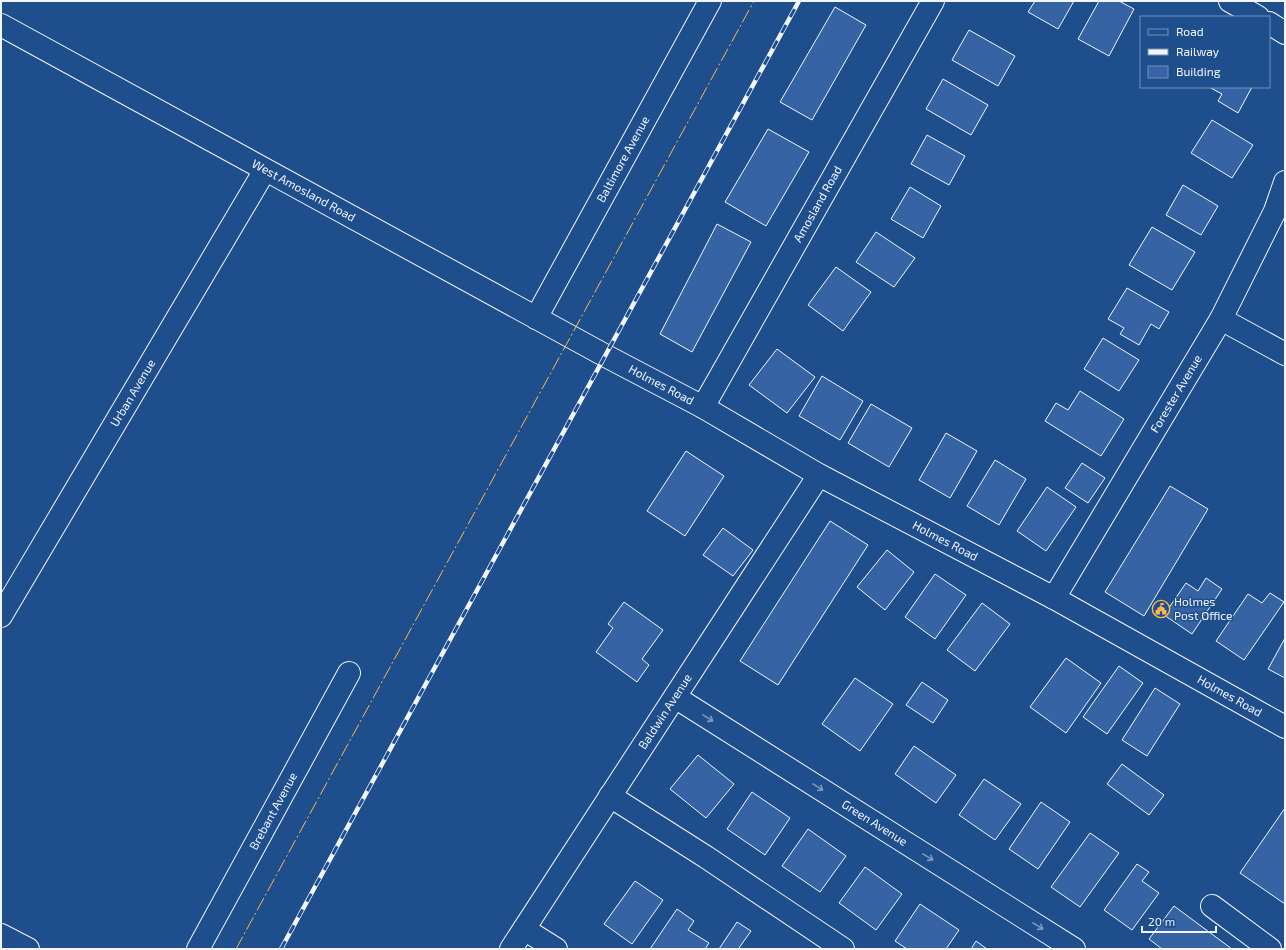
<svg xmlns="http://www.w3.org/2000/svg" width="1286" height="950" viewBox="0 0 1286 950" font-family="'Exo 2',sans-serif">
<rect width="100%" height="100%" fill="#1f4e8c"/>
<path fill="#3563a3" stroke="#f2f6ff" d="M1035,1H1074L1058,29L1028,12Z
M1099,1H1119L1134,9L1109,56L1078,39Z
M835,7L866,25L812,120L780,102Z
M969,30L1015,56L998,86L952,60Z
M943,79L988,105L971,135L926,109Z
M1209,87H1252L1238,113L1218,101L1222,94Z
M1212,120L1253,145L1232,178L1191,153Z
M768,129L809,152L766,226L725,202Z
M927,135L965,156L949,185L911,164Z
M1183,185L1218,206L1201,235L1166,215Z
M910,187L941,206L923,238L891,219Z
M717,224L751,242L692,352L660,334Z
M1152,227L1195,252L1172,290L1129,265Z
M876,232L915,258L894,287L856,262Z
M836,267L871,292L843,331L808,305Z
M1127,288L1169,312L1159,329L1151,324L1139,345L1120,334L1124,328L1108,319Z
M1103,338L1139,360L1119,391L1084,369Z
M777,349L815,377L787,413L749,385Z
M822,376L863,401L840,440L799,416Z
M1080,391L1124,419L1101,456L1045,421L1056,403L1068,410Z
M871,404L912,428L889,467L848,443Z
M946,433L977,451L950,498L919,480Z
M686,451L724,476L685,536L647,511Z
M995,460L1026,479L999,525L967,506Z
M1082,463L1105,478L1088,503L1065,488Z
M1170,486L1208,509L1144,616L1105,592Z
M1047,487L1076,507L1046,551L1017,531Z
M830,521L868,545L778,685L740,661Z
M723,528L753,550L733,576L703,555Z
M887,550L914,572L885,610L857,587Z
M935,574L966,595L935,639L905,617Z
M1206,578L1222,589L1192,634L1164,615L1186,583L1198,591Z
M1270,593L1284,602L1244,660L1216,641L1248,594L1262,603Z
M624,602L663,630L642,659L649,665L637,682L596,652L613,628L608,624Z
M982,603L1010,624L975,671L947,650Z
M1285,638V678L1268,669Z
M1066,658L1101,683L1066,733L1030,707Z
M1119,666L1143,683L1107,734L1083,717Z
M855,678L893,704L860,751L822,724Z
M922,682L948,700L933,723L906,705Z
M1155,688L1180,704L1147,756L1122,740Z
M914,746L956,775L936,803L895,774Z
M698,755L734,784L706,818L670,789Z
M1122,764L1164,795L1149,815L1107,784Z
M984,779L1021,804L995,840L959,815Z
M752,792L790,818L765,855L727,829Z
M1041,802L1070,822L1038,869L1009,849Z
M1285,808V904L1240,873Z
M808,829L846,856L820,892L782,866Z
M1090,833L1119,853L1080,907L1051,887Z
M1137,864L1149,872L1142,881L1159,893L1132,930L1104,910Z
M865,867L902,894L876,930L839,903Z
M635,881L663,900L632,944L604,924Z
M920,904L959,930L946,949H907L895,941Z
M1174,906L1232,949H1162L1149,939Z
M677,909L694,921L688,930L709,943L705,949H650Z
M737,922L751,931L739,948L740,949H719Z
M976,941L987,949H971Z"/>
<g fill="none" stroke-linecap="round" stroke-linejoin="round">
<defs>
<g id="minor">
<path d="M1230,1L1258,17"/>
<path d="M1269,23L1285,33"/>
<path id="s1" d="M1,25L606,356L703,407L819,475L1054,598L1285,727"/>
<path id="s2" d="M536,318L710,1"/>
<path d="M1221,319L1285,354"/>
<path id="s3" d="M703,407L933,1"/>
<path id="s4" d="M1054,598L1221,319L1275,211L1285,182"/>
<path id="s5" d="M1,616L265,170"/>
<path id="s6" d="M675,697L1074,949"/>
<path d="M610,796L706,857L843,949"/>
<path d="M1212,906L1270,949"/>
<path d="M524,929L556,949"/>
<path d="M1,935L28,949"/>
<path id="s7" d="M198,949L349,673"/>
<path id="s8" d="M511,949L819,475"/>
</g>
</defs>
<use href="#minor" stroke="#f2f6ff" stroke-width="24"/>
<use href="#minor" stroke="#1f4e8c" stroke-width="22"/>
<defs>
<path id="rail" d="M281,949L799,1"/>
</defs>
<use href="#rail" stroke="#f2f6ff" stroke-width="4.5"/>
<use href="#rail" stroke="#1f4e8c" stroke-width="3" stroke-dasharray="9" stroke-linecap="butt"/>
<path stroke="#ffb74d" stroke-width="1" stroke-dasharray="14 3 2 3" stroke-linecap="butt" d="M236,949L754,1"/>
</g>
<defs><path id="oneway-shaft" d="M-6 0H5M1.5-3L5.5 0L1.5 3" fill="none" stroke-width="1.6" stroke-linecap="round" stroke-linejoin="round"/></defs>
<g stroke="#7e9ac0">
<use href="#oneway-shaft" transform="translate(708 718) rotate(32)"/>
<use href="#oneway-shaft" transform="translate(818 787) rotate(32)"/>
<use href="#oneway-shaft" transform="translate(928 857) rotate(32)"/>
<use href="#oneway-shaft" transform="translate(1038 926) rotate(32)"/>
</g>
<defs>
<symbol id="civic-ring" viewBox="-11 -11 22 22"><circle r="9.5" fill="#1f4e8c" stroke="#ffb74d" stroke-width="1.5"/><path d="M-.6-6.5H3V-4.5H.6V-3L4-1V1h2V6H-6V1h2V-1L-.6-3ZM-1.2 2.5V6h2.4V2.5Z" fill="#ffb74d"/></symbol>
</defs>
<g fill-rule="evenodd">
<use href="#civic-ring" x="1151" y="599" width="20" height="20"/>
</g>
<g text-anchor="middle" stroke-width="3" stroke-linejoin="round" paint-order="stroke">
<g font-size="12" fill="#f2f6ff" stroke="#1f4e8c">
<text dy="4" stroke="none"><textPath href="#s2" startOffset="181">Baltimore Avenue</textPath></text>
<text dy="4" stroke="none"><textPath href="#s1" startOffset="345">West Amosland Road</textPath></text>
<text dy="4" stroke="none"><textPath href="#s3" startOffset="233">Amosland Road</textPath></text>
<text dy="4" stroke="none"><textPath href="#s1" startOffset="752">Holmes Road</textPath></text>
<text dy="4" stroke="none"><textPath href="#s5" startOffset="259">Urban Avenue</textPath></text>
<text dy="4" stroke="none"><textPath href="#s4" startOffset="238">Forester Avenue</textPath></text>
<text dy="4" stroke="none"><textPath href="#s1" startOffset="1076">Holmes Road</textPath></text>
<text dy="4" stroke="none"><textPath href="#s1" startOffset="1400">Holmes Road</textPath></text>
<text dy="4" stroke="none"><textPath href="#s8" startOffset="283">Baldwin Avenue</textPath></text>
<text dy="4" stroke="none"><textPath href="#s7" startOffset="157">Brebant Avenue</textPath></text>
<text dy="4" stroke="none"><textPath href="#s6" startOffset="236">Green Avenue</textPath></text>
</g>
<g font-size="12" fill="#f2f6ff" stroke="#1f4e8c" text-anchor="start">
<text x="1174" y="606">Holmes<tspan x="1174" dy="14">Post Office</tspan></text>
</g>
</g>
<rect width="1286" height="950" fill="none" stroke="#f2f6ff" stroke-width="4"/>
<rect x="1140" y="16" width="130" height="72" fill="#1f4e8c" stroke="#7391ba"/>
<rect x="1148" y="29" width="20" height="6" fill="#1f4e8c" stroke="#7391ba"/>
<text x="1176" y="36" font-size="12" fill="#f2f6ff">Road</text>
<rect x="1148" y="49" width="20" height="6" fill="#f2f6ff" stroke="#7391ba"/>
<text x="1176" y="56" font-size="12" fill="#f2f6ff">Railway</text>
<rect x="1148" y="66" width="20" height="12" fill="#3563a3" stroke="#7391ba"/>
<text x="1176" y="76" font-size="12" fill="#f2f6ff">Building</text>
<path d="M1142 926v6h74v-6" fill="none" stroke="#f2f6ff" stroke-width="2"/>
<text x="1148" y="926" font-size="12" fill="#f2f6ff" stroke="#1f4e8c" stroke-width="3" paint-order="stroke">20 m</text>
</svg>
